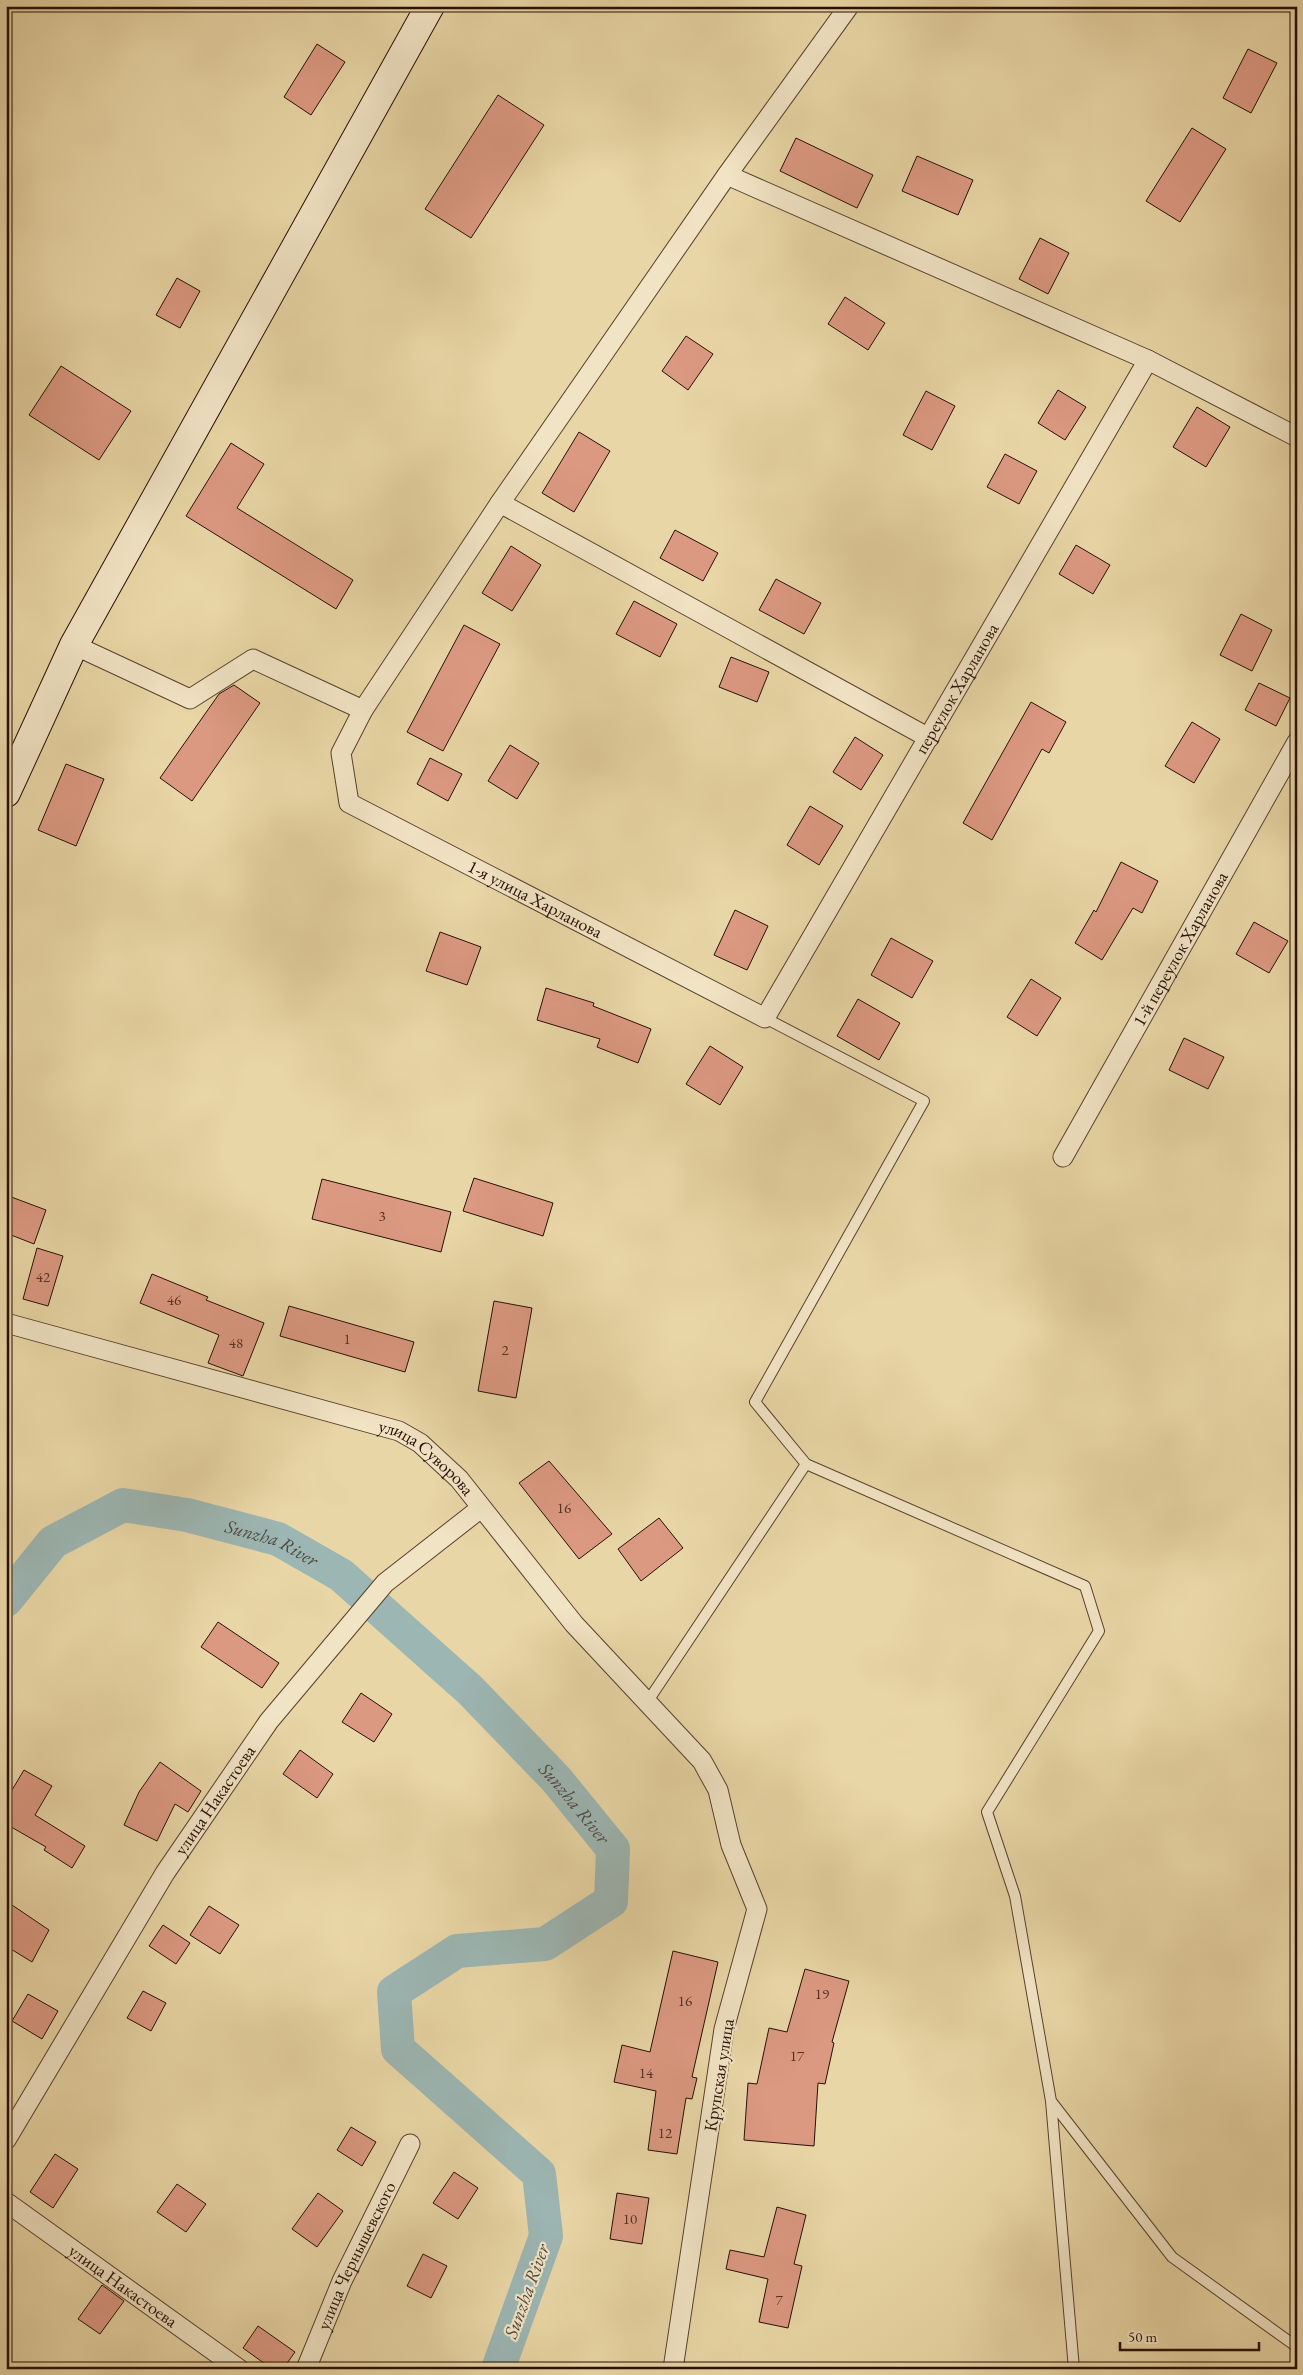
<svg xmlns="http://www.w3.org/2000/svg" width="1303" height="2375" viewBox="0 0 1303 2375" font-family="'EB Garamond',serif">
<rect width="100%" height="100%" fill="#e9d6a6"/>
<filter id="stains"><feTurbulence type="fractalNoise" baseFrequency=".004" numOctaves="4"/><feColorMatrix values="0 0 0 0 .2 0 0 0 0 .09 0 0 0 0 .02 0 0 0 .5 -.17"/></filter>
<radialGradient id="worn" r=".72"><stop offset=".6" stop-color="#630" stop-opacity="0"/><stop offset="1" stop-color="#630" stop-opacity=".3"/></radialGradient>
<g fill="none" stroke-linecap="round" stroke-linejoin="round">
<path stroke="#9cb6b3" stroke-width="34" id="s1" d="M6,1600L53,1542L123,1505L187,1515L278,1539L341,1575L470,1690L556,1779L613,1849L611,1901L545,1944L457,1951L394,1992L398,2049L539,2174L546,2236L498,2369"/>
</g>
<path fill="#dc9982" stroke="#270f04" d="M317,44L345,62L311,115L284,97Z
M1248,49L1277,63L1251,113L1223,98Z
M498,95L544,125L471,238L425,209Z
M1192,128L1226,149L1180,222L1146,201Z
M796,138L873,175L857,208L780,171Z
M917,156L973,180L958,215L902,191Z
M1040,238L1069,253L1048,294L1019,279Z
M177,278L200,291L180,328L156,315Z
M845,297L885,323L868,350L828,324Z
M686,336L713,354L688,390L662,371Z
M61,366L131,411L99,460L29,415Z
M1058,390L1086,407L1065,440L1038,423Z
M926,391L955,406L932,450L903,435Z
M1197,407L1230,427L1206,467L1173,447Z
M579,432L610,451L574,512L542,493Z
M231,443L264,464L237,508L353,580L336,609L186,516Z
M1005,454L1037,471L1019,504L987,487Z
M675,530L718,553L703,581L660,558Z
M1076,545L1110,565L1093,594L1059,574Z
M511,546L541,565L512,611L482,593Z
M776,579L821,603L804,634L759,610Z
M634,601L677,624L660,657L616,634Z
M1241,614L1272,630L1252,671L1220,655Z
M464,625L500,644L443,751L407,732Z
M731,657L769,672L757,702L719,687Z
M1259,683L1290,698L1276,726L1245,710Z
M234,685L260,703L192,801L160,778L219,694Z
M1031,702L1066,722L1049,753L1042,749L992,840L963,823Z
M1192,722L1220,739L1194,783L1165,766Z
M855,737L883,755L861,790L833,772Z
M510,745L539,763L517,799L488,781Z
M430,758L462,774L448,801L417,784Z
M66,764L104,779L76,846L38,830Z
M810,806L843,826L819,865L787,845Z
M1121,862L1158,881L1142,913L1133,908L1102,960L1075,943L1094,910L1096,912Z
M735,910L768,926L747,970L714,955Z
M1254,922L1288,941L1269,973L1236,954Z
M440,932L481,947L467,985L426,971Z
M891,938L933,961L912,998L871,975Z
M1031,979L1061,998L1037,1036L1007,1017Z
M546,988L594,1003L593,1006L651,1029L638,1063L597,1047L600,1039L537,1020Z
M858,999L900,1023L879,1060L837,1036Z
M1184,1038L1224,1057L1208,1089L1169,1070Z
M710,1046L743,1067L720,1105L686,1084Z
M474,1178L553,1203L543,1236L463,1211Z
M322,1179L451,1212L441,1252L312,1219Z
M6,1195L46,1210L34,1244L6,1233Z
M37,1248L63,1256L48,1306L23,1299Z
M152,1274L208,1297L206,1300L264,1323L243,1376L208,1363L219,1335L140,1303Z
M494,1301L532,1308L516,1398L478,1391Z
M289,1306L414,1342L405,1372L280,1336Z
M549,1461L612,1534L579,1559L519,1483Z
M659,1518L683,1548L641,1581L618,1549Z
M218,1622L279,1663L262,1688L201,1647Z
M361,1693L392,1714L374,1742L342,1722Z
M300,1750L333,1774L317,1798L283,1774Z
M160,1762L201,1791L188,1812L175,1804L157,1841L124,1825L139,1792Z
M24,1770L52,1786L35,1815L85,1846L72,1868L44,1850L46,1847L6,1824V1800Z
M12,1905L49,1930L32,1962L6,1946V1914Z
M209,1906L239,1925L220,1954L190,1935Z
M163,1925L190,1943L176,1964L149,1946Z
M673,1951L718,1962L692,2077L697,2078L692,2099L686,2098L677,2154L648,2150L656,2091L614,2082L622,2045L650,2052Z
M805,1969L849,1981L832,2042L834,2043L825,2084L818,2083L814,2146L744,2140L748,2083L757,2084L769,2028L787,2032Z
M143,1991L166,2003L151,2031L127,2018Z
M28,1994L58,2011L42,2039L12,2021Z
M351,2127L376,2142L362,2166L337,2150Z
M55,2154L78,2169L53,2208L30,2192Z
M454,2172L478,2188L458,2219L433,2203Z
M177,2184L206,2204L186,2232L157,2212Z
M318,2193L343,2211L317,2247L292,2229Z
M617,2193L649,2198L642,2244L610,2239Z
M777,2207L806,2215L794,2264L802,2266L788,2328L759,2322L768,2279L726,2269L730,2250L764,2257Z
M423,2254L447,2266L431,2298L407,2286Z
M102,2285L124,2301L100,2334L78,2319Z
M258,2326L295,2352L283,2369H272L243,2348Z"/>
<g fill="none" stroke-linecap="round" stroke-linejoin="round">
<defs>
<path id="lane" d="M765,1018L924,1101L755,1402L806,1464L1085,1586L1099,1631L987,1812L1015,1896L1051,2101L1074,2369
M648,1701L806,1464
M1051,2101L1172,2257L1297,2347"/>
<g id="street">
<path id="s2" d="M849,6L727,175L500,503L363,710L341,753L349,803L765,1018L1148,360"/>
<path d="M727,175L1148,360L1297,437"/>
<path d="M500,503L929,738"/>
<path d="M74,645L190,699L253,659L363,710"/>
<path id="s3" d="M1063,1157L1297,742"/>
<path id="s4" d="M6,1323L399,1431L420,1443L459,1479L574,1624L702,1761L718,1790L731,1845L757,1909L724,2029L673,2369"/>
<path id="s5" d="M6,2140L165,1873L269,1721L385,1583L481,1508"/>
<path id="s6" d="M6,2202L239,2369"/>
<path id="s7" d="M306,2369L342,2281L410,2144"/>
</g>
<path id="secondary" d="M6,793L74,645L430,6"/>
</defs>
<use href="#lane" stroke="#58412c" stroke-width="12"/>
<use href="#street" stroke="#58412c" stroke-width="21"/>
<use href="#secondary" stroke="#270f04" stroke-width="30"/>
<use href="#lane" stroke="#f1e4c5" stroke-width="10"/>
<use href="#street" stroke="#f1e4c5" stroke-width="19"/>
<use href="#secondary" stroke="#f1e4c5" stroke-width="28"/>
</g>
<g text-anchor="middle" stroke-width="4.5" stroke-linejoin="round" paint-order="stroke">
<g font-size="15" fill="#543224">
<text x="382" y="1221">3</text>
<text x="43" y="1282">42</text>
<text x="174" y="1305">46</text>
<text x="347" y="1344">1</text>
<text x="236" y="1348">48</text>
<text x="505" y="1355">2</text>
<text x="564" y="1513">16</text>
<text x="822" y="1999">19</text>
<text x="685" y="2006">16</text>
<text x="797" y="2061">17</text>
<text x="646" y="2078">14</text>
<text x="665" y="2138">12</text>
<text x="630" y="2224">10</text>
<text x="779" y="2305">7</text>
</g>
<g font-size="18" fill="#270f04" stroke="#f1e4c5">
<text dy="6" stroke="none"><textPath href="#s2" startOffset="1804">переулок Харланова</textPath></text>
<text dy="6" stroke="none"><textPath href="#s2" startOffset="1164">1-я улица Харланова</textPath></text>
<text dy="6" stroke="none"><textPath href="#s3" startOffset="239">1-й переулок Харланова</textPath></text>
<text dy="6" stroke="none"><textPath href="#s4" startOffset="445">улица Суворова</textPath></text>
<text dy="6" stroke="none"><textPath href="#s5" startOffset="399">улица Накастоева</textPath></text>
<text transform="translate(719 2075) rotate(-81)" y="6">Крупская улица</text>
<text dy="6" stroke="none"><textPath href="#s7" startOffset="124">улица Чернышевского</textPath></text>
<text dy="6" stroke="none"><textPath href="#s6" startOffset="144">улица Накастоева</textPath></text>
</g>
<g font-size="19" font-style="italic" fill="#504941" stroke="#f1e4c5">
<text dy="7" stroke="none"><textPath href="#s1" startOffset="308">Sunzha River</textPath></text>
<text dy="7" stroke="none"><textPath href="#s1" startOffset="712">Sunzha River</textPath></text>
<text transform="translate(526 2291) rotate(-70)" y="7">Sunzha River</text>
</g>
</g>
<rect width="1303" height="2375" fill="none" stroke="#e9d6a6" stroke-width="25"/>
<rect x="8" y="8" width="1288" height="2360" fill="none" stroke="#270f04" stroke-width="2.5"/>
<rect x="12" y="12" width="1278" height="2350" fill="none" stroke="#270f04"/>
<path d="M1120 2342v8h139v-8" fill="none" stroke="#270f04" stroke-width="2.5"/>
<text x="1128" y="2342" font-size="15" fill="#270f04" stroke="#f1e4c5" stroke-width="4" paint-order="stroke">50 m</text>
<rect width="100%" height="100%" filter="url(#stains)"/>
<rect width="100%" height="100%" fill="url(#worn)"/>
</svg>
